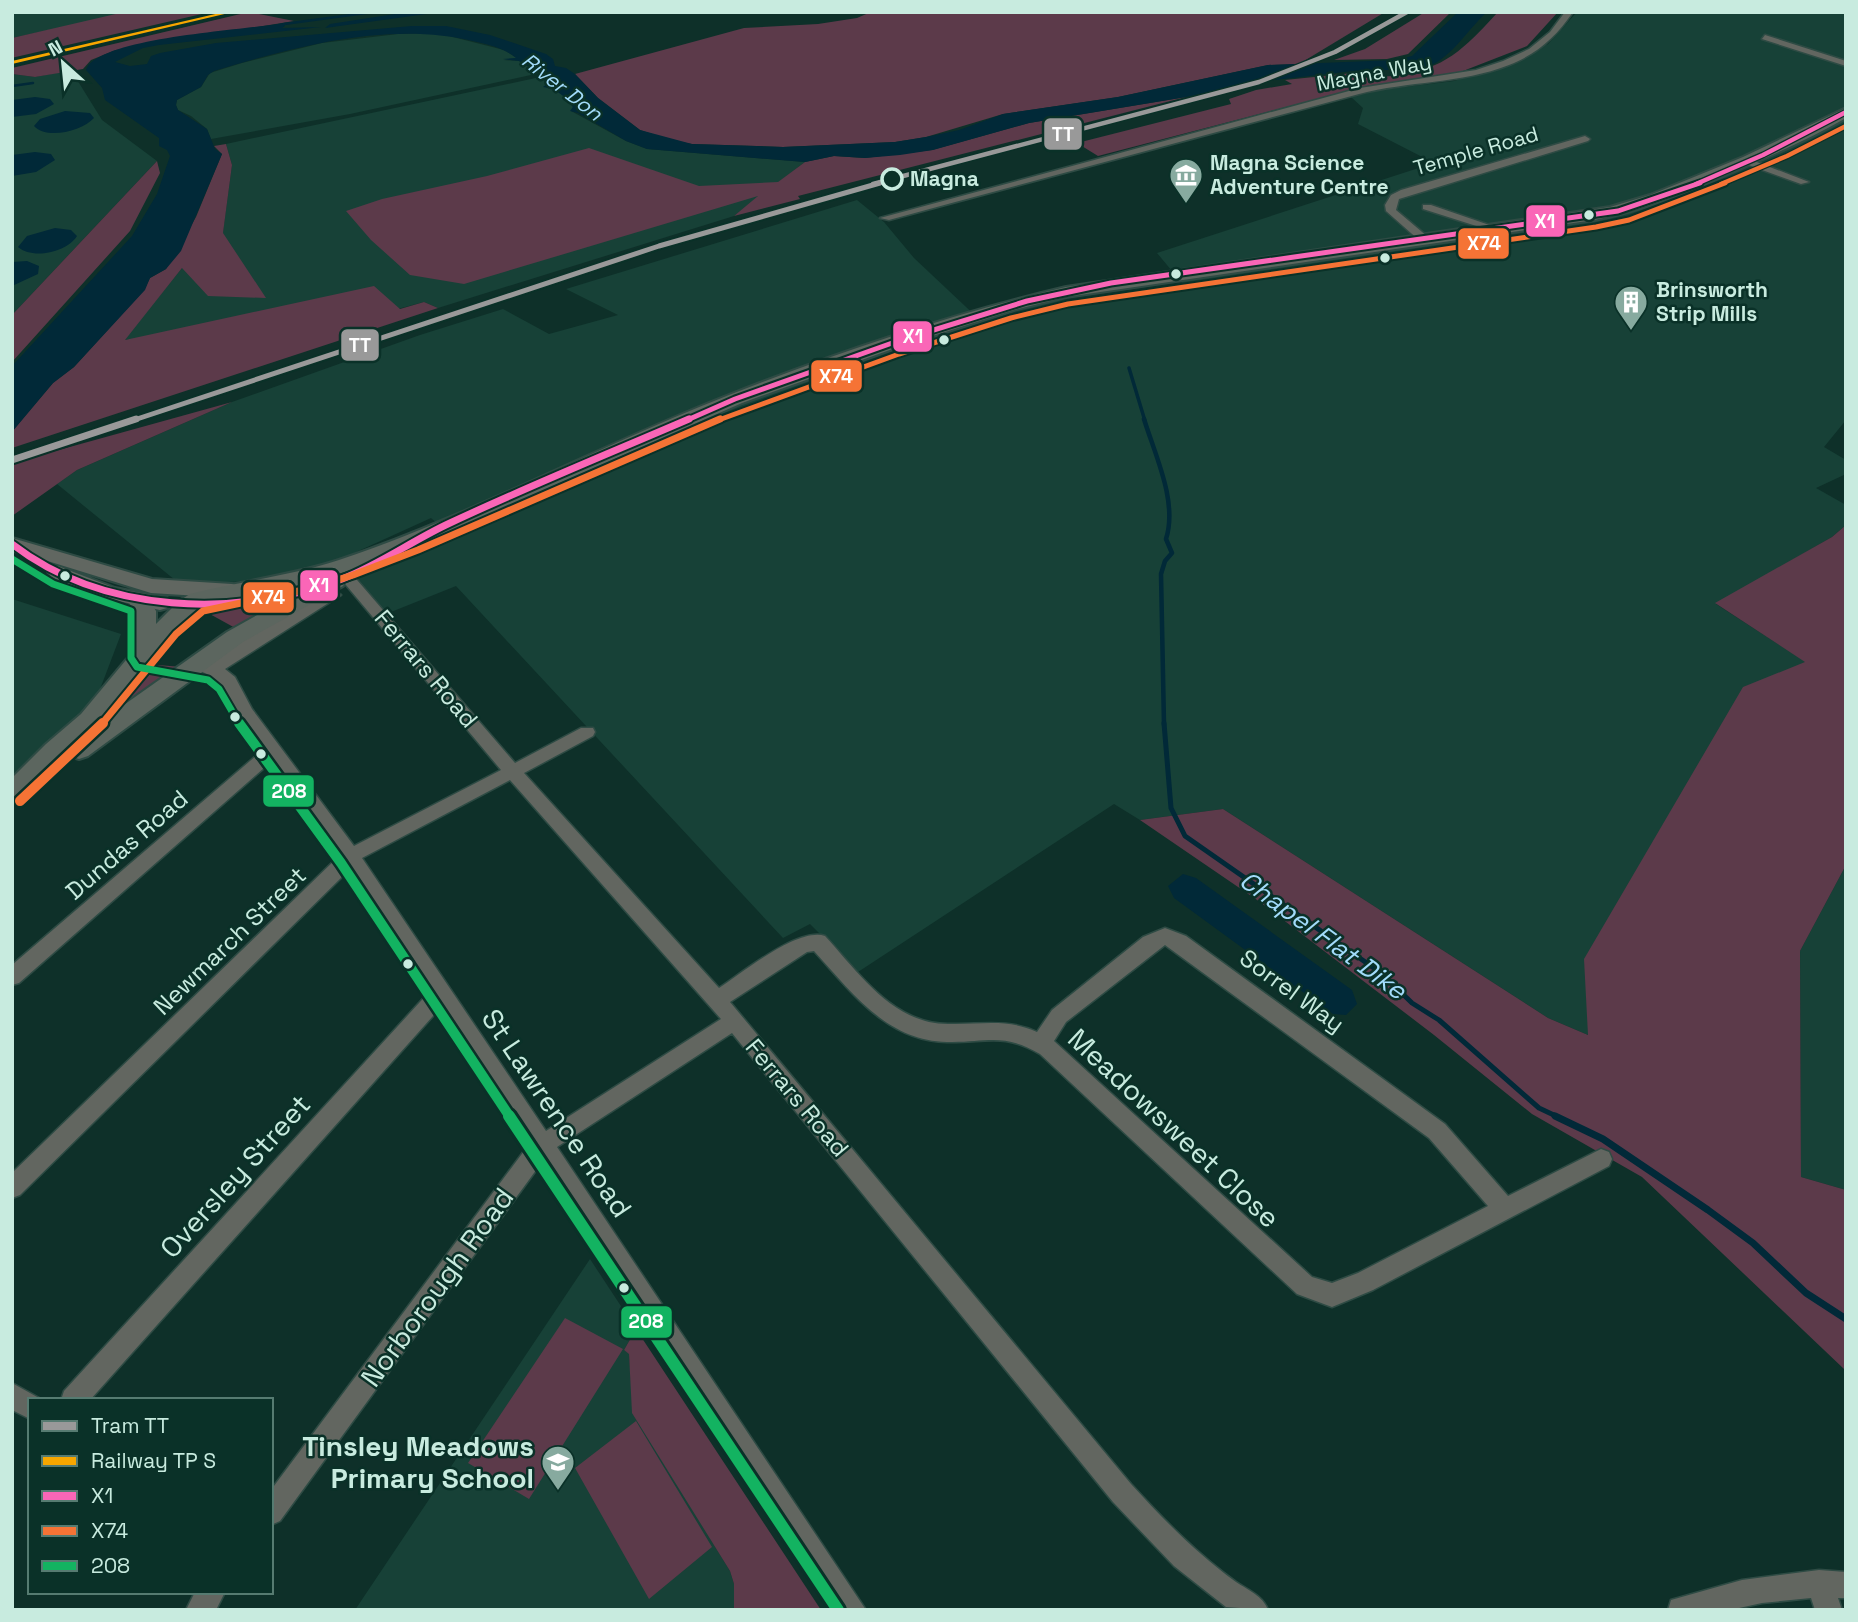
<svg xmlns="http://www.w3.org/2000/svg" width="1858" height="1622" viewBox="0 0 1858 1622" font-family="'Space Grotesk',sans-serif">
<rect width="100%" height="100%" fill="#0e3029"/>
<path fill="#174137" d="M16,12H133L12,38V13Z
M1577,12H1846V420L1824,447L1846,460V474L1816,488L1846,505V525L1832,537L1716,604L1806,662L1588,1035L1548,1018L1223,809L1140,820L1114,804L858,972L810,924L783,938L456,586L381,616L345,575L439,525L431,518L343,558L305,570L249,581L210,583L175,580L57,484L77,470L232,402L420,335L503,309L549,334L618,315L566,289L857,200L884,222L914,258L982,322L1049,302L1182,283L1157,253L1434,163L1358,124L1363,108L1351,97L1380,90L1454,81L1517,60L1548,44Z
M437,33L504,50L517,58L504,60L519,61L540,73L350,114L211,139L207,129L191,116L178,110L176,105L177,100L201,87L210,73L242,63L322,43L398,34Z
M71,70L102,120L157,161L12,315V74L35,77Z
M545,76L557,83L547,84L564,96L573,107L571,111L626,141L647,149L805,162L734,216L438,308L424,302L394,310L124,340L182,268L223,232L232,165L226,144Z
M12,599L121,634L94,705L12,775Z
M1846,865V1190L1801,1177L1800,951Z
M590,1259L636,1329L624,1350L629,1353L633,1413L730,1571L734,1584V1610H355Z"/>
<path fill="#5c3a4a" d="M217,12L12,60V38L120,13Z
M249,12L294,21L116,50L91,60L83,69L35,77L12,74V68Z
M871,12H1385L1299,64L1268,65L1118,97L1003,114L926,137L895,142L783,147L692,144L670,140L640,130L598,98L575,74L744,28L818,24L857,18Z
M1425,12H1451L1408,54L1387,59L1334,60L1365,49Z
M1498,12H1558L1527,46L1463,71L1417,81L1371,85L1098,156L1077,143L1231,104L1229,99L1256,90L1292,84L1285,80L1353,73L1360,78L1409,75L1407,72C1447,69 1472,40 1498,12Z
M1186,97L798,196L800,199L734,216L758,196L464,284L410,275L371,240L346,211L382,199L487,176L589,148L699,186L778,182L805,162L834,156L865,158L932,150L1029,123Z
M226,144L232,165L223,233L266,298L208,296L182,268L125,340L374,286L400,309L424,302L438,308L12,448L14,429L53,383L74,367L144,290L150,278L166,269L196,217L222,154L214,146Z
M157,161L160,173L130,231L12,362V315Z
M232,402L77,470L12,516V463Z
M1846,525V865L1800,951L1801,1177L1846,1190L1844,1369L1642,1177L1532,1114L1434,1035L1260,902L1140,820L1223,809L1548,1018L1588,1035L1584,959L1743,687L1805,662L1715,603L1832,537Z
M294,596L237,629L208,613L191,611Z
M146,664L182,667L64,756Z
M565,1318L623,1349L529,1499L468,1463Z
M636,1329L821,1610H734V1584L730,1571L632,1413L629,1354L624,1350Z
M636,1421L712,1547L649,1599L575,1468Z"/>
<path fill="#012938" d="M408,12H441L325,28L330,24Z
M1458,12H1487C1466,31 1450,61 1422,69L1353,71L1247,83L1186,97L1029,123L933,150L900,155L865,158L834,156L805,162L647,149L626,141L578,113L570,111L573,107C564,96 558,89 543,87L547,84L557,83L519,61L503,59L516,58C505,49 491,45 477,42C390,20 298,46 214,71L208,75L201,87L177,100L176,105L178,110L207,129L215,149L222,154L181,251L166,269L150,278L145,290L74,367L53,383L12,432V366L132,236L157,194L170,156L167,150L159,146V138L105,100L102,88L86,70C97,37 248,30 283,23L285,26L282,28L321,27L159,45L143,48L115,62L130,66L147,64L151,56L160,53L216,43L412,26H446L490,35L546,54L553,59L555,66L566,68L575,74L598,98L640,130L692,144L783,147L895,142L926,137L959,130L1003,114L1118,97L1268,65L1396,60L1412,56Z
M35,97L50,99L54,104L36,114L12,117V100Z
M65,111L90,113L94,118C82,131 47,140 34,126L40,119Z
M35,152L51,154L55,160L36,172L12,176V155Z
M55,228L71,230L77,236C67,252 33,260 18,247L27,236Z
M27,261L39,266L38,274L12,286V262Z
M1183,874L1196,878L1352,990L1357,1004L1346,1015L1333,1014L1174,898L1168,886Z"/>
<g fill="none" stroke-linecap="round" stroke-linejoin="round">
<path stroke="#012938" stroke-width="2.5" d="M284,24L373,12
M12,86L33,83"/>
<path stroke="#012938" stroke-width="3.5" d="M1129,368L1145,421"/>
<path stroke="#012938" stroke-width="4.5" d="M1144,419C1155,455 1178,502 1166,539L1172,553L1165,561L1161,574L1164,725"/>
<path stroke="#012938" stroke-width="5" d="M1164,723L1171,808L1185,836L1381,973L1412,1003L1439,1020L1539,1108L1558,1117"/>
<path stroke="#012938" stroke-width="7" d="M1555,1116L1603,1139L1708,1210L1753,1243L1806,1293L1846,1319"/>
<defs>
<path id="street" d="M1565,12H1573C1556,37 1537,54 1509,65C1461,84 1408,81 1359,94C1202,136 1045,178 889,220L880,218L1360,88L1476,70L1503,61L1529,49L1550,32Z
M1765,35L1846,61V66L1762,39Z
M1585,136L1590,139L1588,141L1399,199L1396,210L1428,237V241H1420L1386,211L1385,205L1391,195L1401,190Z
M1743,159H1749L1809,182L1801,184L1743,163Z
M1423,205H1431L1501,229L1492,231L1423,209Z
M346,571L351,573L515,763L581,728H593L595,732L593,736L524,773L719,988C742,973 798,927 825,936C859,973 893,1024 948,1024C980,1025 1007,1018 1037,1032L1052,1010L1143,937L1165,928L1186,936L1445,1124L1508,1196L1601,1149L1609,1152L1612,1159L1609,1166L1373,1290L1332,1307L1297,1294L1040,1054C1003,1032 986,1043 947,1042C886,1041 851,991 814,951L807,952L730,1002L1131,1484C1163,1519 1197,1554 1236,1582C1248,1590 1263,1596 1268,1610L1226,1607L1174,1566L1113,1502L732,1033L557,1147L866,1610H837L542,1162L280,1521L271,1525V1490L530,1143L441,1007L90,1400H61L64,1391L430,991L350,869L20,1195L12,1198V1173L340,855L272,761L19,983L12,985V965L264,749C256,739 248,728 241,717C224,692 224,678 192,668L190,664L192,660L198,659L212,663L246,639L329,592L334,590L341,595L225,669L235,677L252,709L354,846L501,770L341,579L339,576L341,573ZM510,780L721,1019L546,1131L362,858ZM1165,945L1429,1138L1488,1206L1358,1273L1332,1283L1312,1277L1054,1041L1066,1022Z
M12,1383L39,1398L30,1400V1419L12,1410Z
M1819,1570L1846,1572V1598H1838L1842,1610H1815L1811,1598L1762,1603L1730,1610H1668L1671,1600L1742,1580Z
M195,1592H225L216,1610H186Z"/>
<path id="secondary" d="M12,538L152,579L232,584L239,586L242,591L239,596L232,598L151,593L12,550Z
M58,566L115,588L167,598L170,603L167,608L160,610L100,597L51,577L48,572L51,567Z"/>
<path id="primary" d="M1846,108V118C1808,140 1768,157 1728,174C1684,193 1641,211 1594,220L1066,297L1014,310L901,346L742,403L421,544L338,575L346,581L343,586L243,642L88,756L79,759L70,756L68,753L27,795L18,798L12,796V778L46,744L81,714L131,654L134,611L128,601L131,596L139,594L147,596L156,611V624L179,601L190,594C240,581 291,576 339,560C473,515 598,446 729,395C838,352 952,314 1066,287L1610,207L1650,195L1743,157ZM318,581L227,632L104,719C132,685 168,628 205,605Z"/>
</defs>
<use href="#street" stroke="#2e4b44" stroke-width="3"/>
<use href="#secondary" stroke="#2e4b44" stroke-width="4"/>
<use href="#primary" stroke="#2e4b44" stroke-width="4"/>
<use href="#street" fill="#626660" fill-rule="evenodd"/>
<use href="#secondary" fill="#616761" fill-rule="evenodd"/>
<use href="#primary" fill="#5c665f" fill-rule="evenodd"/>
<defs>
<path id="bus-1-far2" d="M1696,184L1763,155L1846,112"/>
<path id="bus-1-far1" d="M685,421L735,399L895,342L1027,301L1111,283L1618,211L1700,183"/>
<path id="bus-1" d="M12,544C103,614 237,619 342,579C379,565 413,540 450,523C529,486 610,453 689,419"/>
<path id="bus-2-far3" d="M1721,184L1787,156L1846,126"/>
<path id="bus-2-far2" d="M716,421L899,354L1011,318L1068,304L1596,227L1629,220L1725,183"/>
<path id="bus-2-far1" d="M101,725L176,634L203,611L313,588L353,575L418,550L720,419"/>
<path id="bus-2" d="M20,801L103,723"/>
<path id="bus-3-far2" d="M12,559L53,584L131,611V658L137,667L208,680L219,689L240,725"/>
<path id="bus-3-far1" d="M239,723L341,863L510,1117"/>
<path id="bus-3" d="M509,1116L838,1610"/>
</defs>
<use href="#bus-1-far2" stroke="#0a3128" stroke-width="7"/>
<use href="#bus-1-far1" stroke="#0a3128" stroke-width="9"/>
<use href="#bus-1" stroke="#0a3128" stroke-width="11"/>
<use href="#bus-2-far3" stroke="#0a3128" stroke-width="7"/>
<use href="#bus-2-far2" stroke="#0a3128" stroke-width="9"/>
<use href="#bus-2-far1" stroke="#0a3128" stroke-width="11"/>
<use href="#bus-2" stroke="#0a3128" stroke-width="15"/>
<use href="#bus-3-far2" stroke="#0a3128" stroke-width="11"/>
<use href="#bus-3-far1" stroke="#0a3128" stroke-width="15"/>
<use href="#bus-3" stroke="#0a3128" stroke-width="18"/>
<use href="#bus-1-far2" stroke="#fa66b7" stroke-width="4.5"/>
<use href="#bus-1-far1" stroke="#fa66b7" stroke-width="5"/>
<use href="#bus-1" stroke="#fa66b7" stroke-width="7"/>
<use href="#bus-2-far3" stroke="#f57335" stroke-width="4.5"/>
<use href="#bus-2-far2" stroke="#f57335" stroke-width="5"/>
<use href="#bus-2-far1" stroke="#f57335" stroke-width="7"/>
<use href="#bus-2" stroke="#f57335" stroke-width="10"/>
<use href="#bus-3-far2" stroke="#13b361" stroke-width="7"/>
<use href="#bus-3-far1" stroke="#13b361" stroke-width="10"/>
<use href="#bus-3" stroke="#13b361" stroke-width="12"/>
<defs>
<path id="rail-1" d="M224,12H233L12,64V61Z"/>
</defs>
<use href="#rail-1" stroke="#0a3128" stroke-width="6"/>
<use href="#rail-1" fill="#f7a600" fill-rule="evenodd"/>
<defs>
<path id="tram-1-far2" d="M873,184L1259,82L1335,52L1407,12"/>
<path id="tram-1-far1" d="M131,421L659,246L880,183"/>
<path id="tram-1" d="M12,460L136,419"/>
</defs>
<use href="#tram-1-far2" stroke="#0a3128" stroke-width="7"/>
<use href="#tram-1-far1" stroke="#0a3128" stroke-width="9"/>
<use href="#tram-1" stroke="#0a3128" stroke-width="11"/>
<use href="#tram-1-far2" stroke="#999" stroke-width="4.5"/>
<use href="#tram-1-far1" stroke="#999" stroke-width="5"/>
<use href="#tram-1" stroke="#999" stroke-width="7"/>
</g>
<defs>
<symbol id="museum-pin" viewBox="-11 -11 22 30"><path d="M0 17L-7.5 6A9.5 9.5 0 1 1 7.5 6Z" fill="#87aa9f" stroke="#0a3128"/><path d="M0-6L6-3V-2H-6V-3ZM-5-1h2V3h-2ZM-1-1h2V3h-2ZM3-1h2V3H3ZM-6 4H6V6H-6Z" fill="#fff"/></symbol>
<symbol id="building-pin" viewBox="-11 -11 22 30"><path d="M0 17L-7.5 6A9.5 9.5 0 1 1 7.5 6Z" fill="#87aa9f" stroke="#0a3128"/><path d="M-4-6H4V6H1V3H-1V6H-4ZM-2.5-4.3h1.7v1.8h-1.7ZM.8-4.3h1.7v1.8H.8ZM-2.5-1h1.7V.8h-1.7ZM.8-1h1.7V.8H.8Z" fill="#fff"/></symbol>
<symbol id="school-pin" viewBox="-11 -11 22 30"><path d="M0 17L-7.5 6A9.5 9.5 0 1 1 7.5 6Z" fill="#87aa9f" stroke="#0a3128"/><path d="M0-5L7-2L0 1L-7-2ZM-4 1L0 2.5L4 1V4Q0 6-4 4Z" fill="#fff"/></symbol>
</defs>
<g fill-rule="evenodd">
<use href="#museum-pin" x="1167" y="156" width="38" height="52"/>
<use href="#building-pin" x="1612" y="283" width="38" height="52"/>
<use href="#school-pin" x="539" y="1443" width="38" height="52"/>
</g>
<circle fill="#0a3128" stroke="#c8ebdf" stroke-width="3.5" cx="892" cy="179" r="10"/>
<g fill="#c8ebdf" stroke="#0a3128" stroke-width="2.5">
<circle cx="1589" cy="215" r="6"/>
<circle cx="1385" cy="258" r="6"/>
<circle cx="1176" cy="274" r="6"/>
<circle cx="944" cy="340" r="6"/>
<circle cx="65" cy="576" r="6"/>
<circle cx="235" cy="717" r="6"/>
<circle cx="261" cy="754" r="6"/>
<circle cx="408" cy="964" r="6"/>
<circle cx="624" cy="1288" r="6"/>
</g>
<g text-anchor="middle" stroke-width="5" stroke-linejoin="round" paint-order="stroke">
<g font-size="21" fill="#c8ebdf" stroke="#0a3128">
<text transform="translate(1374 73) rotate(-11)" y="7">Magna Way</text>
<text transform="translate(1476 151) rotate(-16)" y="7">Temple Road</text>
</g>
<g font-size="21" font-style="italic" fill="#a2dbfa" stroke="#0a3128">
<text transform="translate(562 87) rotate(38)" y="7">River Don</text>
</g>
<g font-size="21" font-weight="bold" fill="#c8ebdf" stroke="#0a3128" text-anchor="start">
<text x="1210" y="170">Magna Science<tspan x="1210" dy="24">Adventure Centre</tspan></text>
<text x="1656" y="297">Brinsworth<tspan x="1656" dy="24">Strip Mills</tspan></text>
</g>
<g font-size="21" font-weight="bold" fill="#c8ebdf" stroke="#0a3128" text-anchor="start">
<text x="910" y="186">Magna</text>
</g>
<g font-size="24" fill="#c8ebdf" stroke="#0a3128">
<text transform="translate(426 669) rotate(50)" y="8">Ferrars Road</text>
<text transform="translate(127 845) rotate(-41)" y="8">Dundas Road</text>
<text transform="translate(230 941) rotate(-44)" y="8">Newmarch Street</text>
<text transform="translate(1292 991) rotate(36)" y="8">Sorrel Way</text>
<text transform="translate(797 1098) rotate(50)" y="8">Ferrars Road</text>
</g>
<g font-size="26" font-style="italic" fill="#a2dbfa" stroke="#0a3128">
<text transform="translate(1323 935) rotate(36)" y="9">Chapel Flat Dike</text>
</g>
<g font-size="28" fill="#c8ebdf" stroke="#0a3128">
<text transform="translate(557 1113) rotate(56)" y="10">St Lawrence Road</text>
<text transform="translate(1174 1128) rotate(43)" y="10">Meadowsweet Close</text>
<text transform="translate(235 1176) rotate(-48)" y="10">Oversley Street</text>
<text transform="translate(437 1287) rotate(-54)" y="10">Norborough Road</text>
</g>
<g font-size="28" font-weight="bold" fill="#c8ebdf" stroke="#0a3128" text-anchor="end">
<text x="534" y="1456">Tinsley Meadows<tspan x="534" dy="32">Primary School</tspan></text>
</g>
</g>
<g stroke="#0a3128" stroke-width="2.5">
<rect x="1043" y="117" width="40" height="34" rx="7" fill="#999"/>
<rect x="1525" y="204" width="41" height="34" rx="7" fill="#fa66b7"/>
<rect x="1457" y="227" width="53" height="33" rx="7" fill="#f57335"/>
<rect x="892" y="320" width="41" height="33" rx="7" fill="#fa66b7"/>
<rect x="340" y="328" width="40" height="34" rx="7" fill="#999"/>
<rect x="810" y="359" width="53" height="34" rx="7" fill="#f57335"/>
<rect x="299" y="569" width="40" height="33" rx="7" fill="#fa66b7"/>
<rect x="242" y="581" width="53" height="33" rx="7" fill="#f57335"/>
<rect x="262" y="774" width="53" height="34" rx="7" fill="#13b361"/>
<rect x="620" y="1305" width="53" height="34" rx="7" fill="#13b361"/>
</g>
<g font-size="19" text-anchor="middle" font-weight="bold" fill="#fff">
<text x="1063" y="141">TT</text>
<text x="1545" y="228">X1</text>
<text x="1484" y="250">X74</text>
<text x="913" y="343">X1</text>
<text x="360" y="352">TT</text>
<text x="836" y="383">X74</text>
<text x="319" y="592">X1</text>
<text x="268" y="604">X74</text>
<text x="289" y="798">208</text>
<text x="646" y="1328">208</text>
</g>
<rect width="1858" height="1622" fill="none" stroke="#c8ebdf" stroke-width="28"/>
<rect x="28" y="1398" width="245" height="196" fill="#0a3128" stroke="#567b71" stroke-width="2"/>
<rect x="42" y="1421" width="35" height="10" fill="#999999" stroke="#567b71" stroke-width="2"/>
<text x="91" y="1433" font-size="21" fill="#c8ebdf">Tram TT</text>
<rect x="42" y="1456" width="35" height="10" fill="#f7a600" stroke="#567b71" stroke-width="2"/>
<text x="91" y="1468" font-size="21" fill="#c8ebdf">Railway TP S</text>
<rect x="42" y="1491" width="35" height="10" fill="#fa66b7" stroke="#567b71" stroke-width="2"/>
<text x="91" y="1503" font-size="21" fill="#c8ebdf">X1</text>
<rect x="42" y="1526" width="35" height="10" fill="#f57335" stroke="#567b71" stroke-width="2"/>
<text x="91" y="1538" font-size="21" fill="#c8ebdf">X74</text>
<rect x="42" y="1561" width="35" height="10" fill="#13b361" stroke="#567b71" stroke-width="2"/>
<text x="91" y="1573" font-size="21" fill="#c8ebdf">208</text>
<g transform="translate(63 63) rotate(333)" stroke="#0a3128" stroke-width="5" paint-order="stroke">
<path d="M0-5L12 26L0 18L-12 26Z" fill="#c8ebdf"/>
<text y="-10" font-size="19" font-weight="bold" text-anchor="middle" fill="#c8ebdf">N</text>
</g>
</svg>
